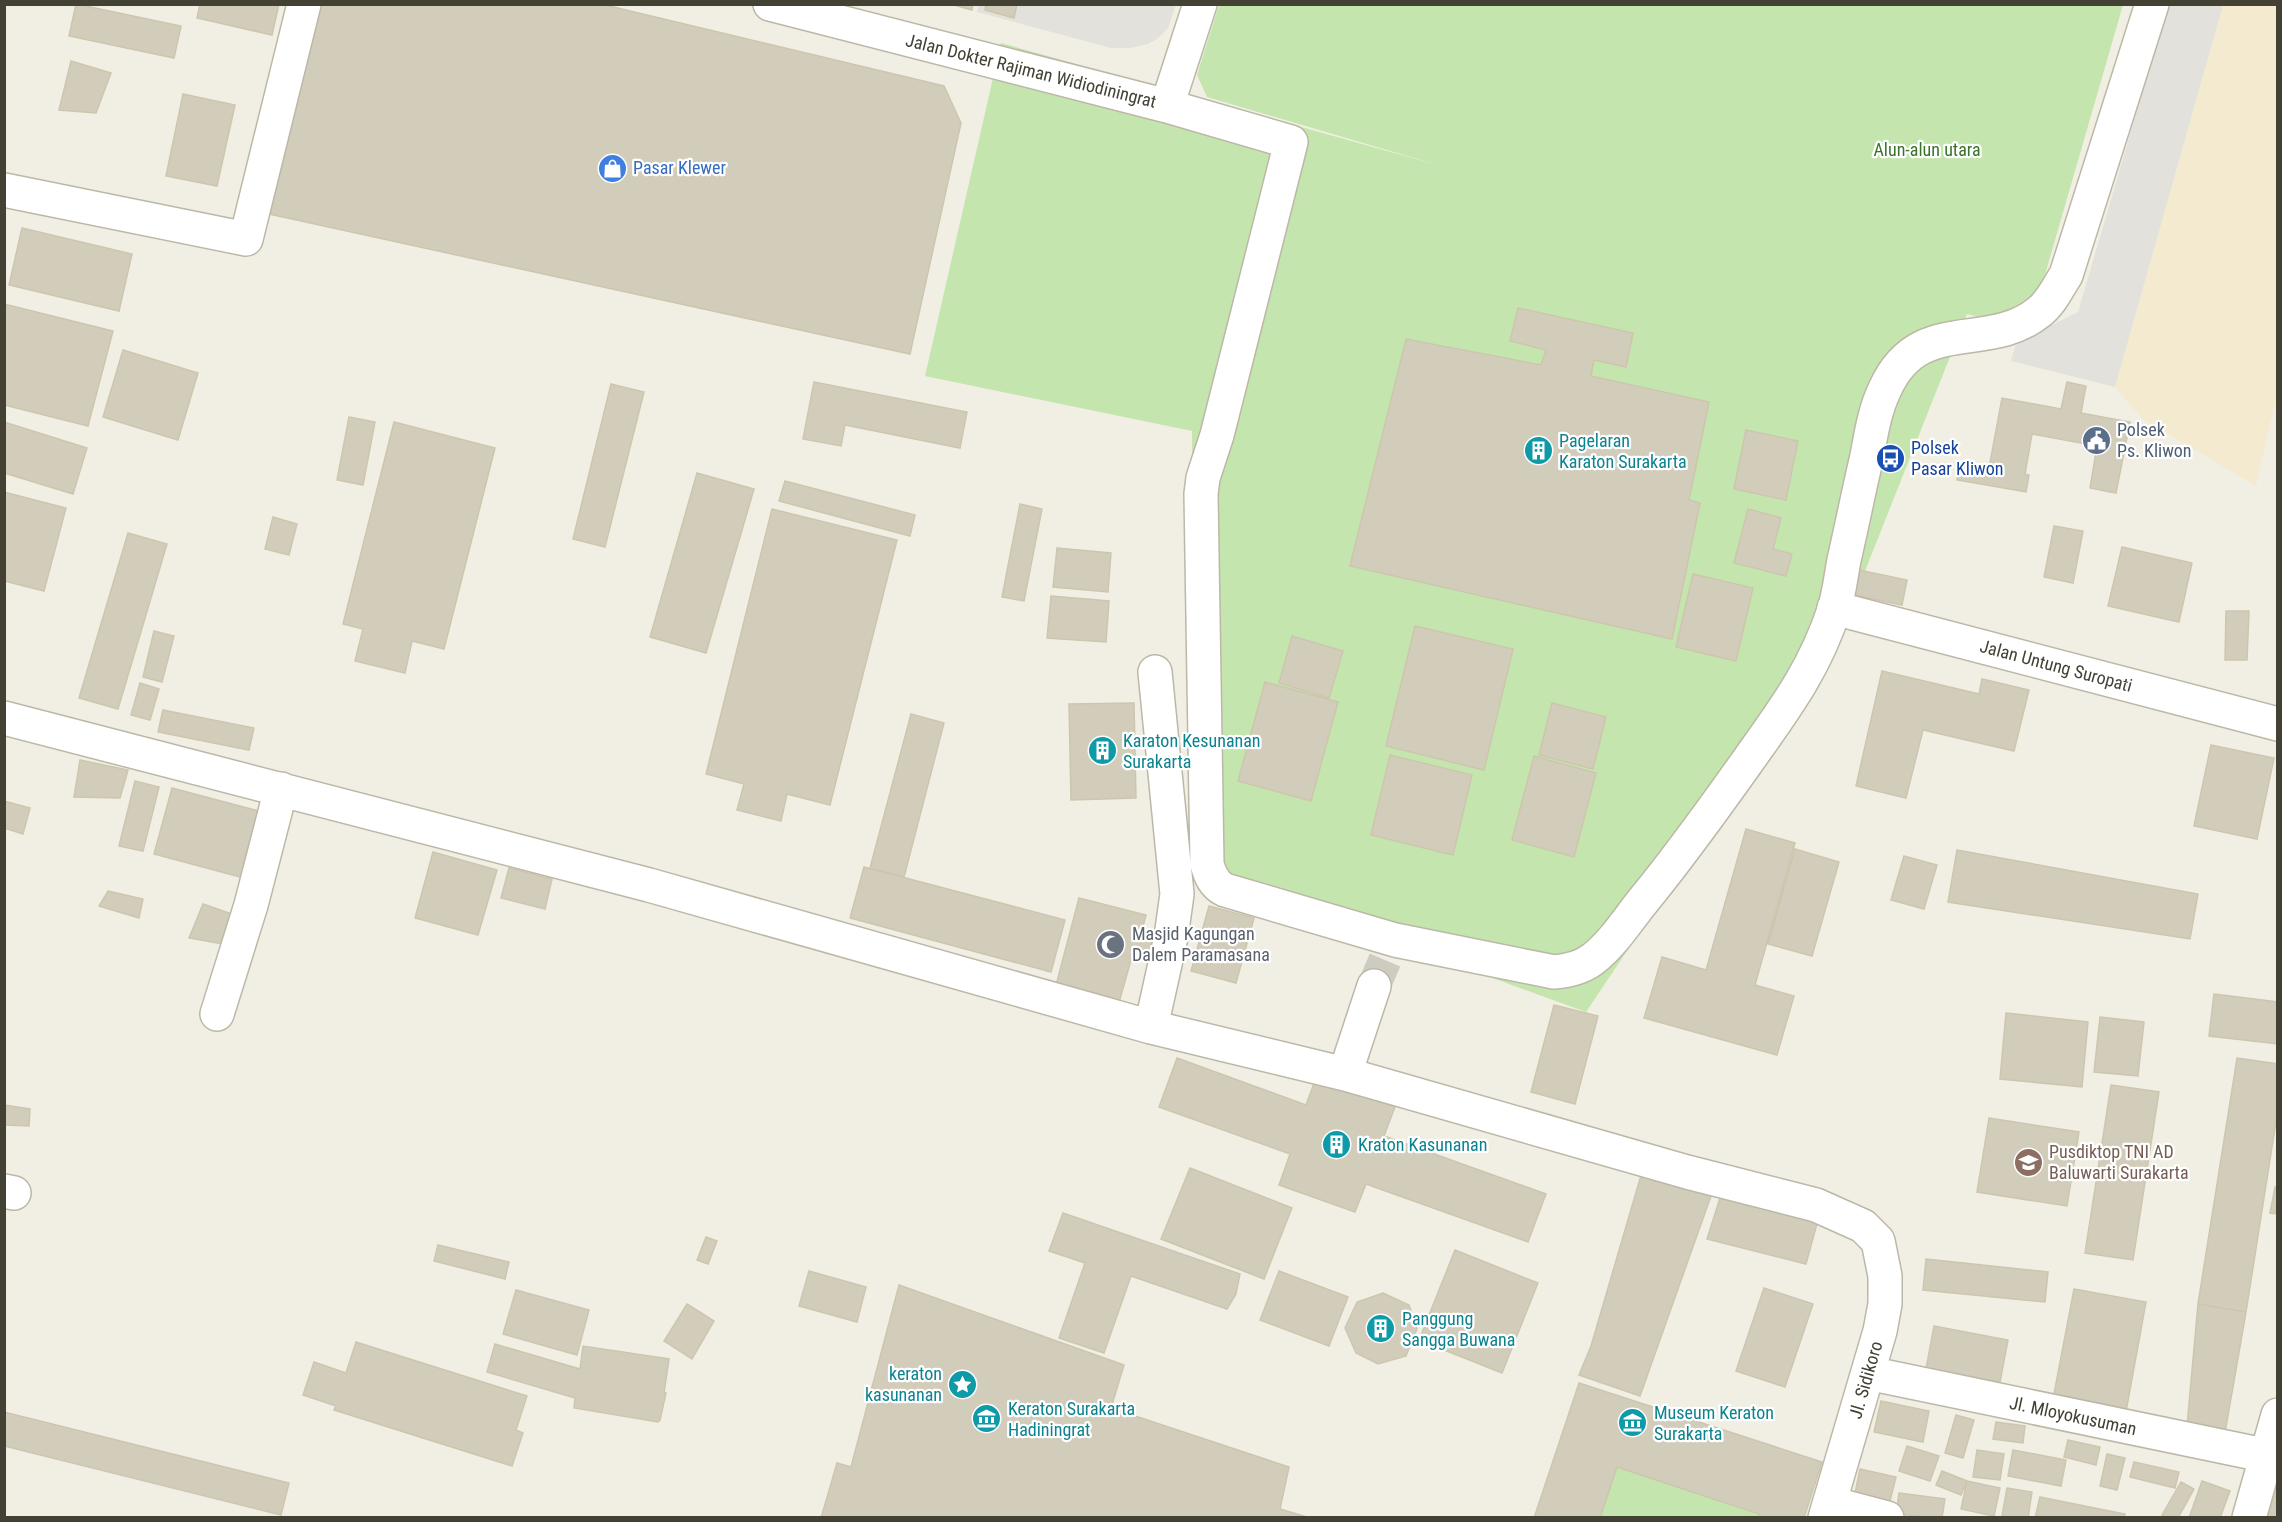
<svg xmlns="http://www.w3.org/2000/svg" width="2282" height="1522" viewBox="0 0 2282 1522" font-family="'Roboto Condensed',sans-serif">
<rect width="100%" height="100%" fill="#f1efe4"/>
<path fill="#f3eacf" d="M2223,5H2277L2278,390L2256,486L2144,420L2115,387Z"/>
<path fill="#c4e5ae" d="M1219,5H2123L2040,292L1990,320L1967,314L1840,634L1586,1012L1210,875L1194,744L1192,431L925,376L1001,43L1441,166L1207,97L1197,75Z
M1617,1467L1759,1514L1758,1518H1600Z"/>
<path fill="#e2e1dc" d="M979,4L1176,5L1168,28L1157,39L1148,44L1130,48H1111L977,12Z
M2168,5H2223L2115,387L2011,361L2016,343L2078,312Z"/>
<path fill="#d2cdba" stroke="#cdc6ae" stroke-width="1.5" d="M76,4L181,26L174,58L69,36Z
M200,4H279L272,35L197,18Z
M313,4H601L944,86L961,123L910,354L264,213Z
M950,4H973L972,10Z
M986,4H1017L1014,18L985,10Z
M71,61L111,73L96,113L59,110Z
M183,94L235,105L217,186L166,176Z
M22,228L132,254L119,311L9,285Z
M4,304L113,331L88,426L4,405Z
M1518,308L1633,333L1626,367L1594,360L1591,376L1709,402L1689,500L1700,503L1672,639L1350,566L1406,339L1541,365L1546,350L1510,341Z
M123,350L198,373L178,440L103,417Z
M814,382L967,412L960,448L845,425L841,446L803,439Z
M2067,382L2086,386L2081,413L2130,422L2116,493L2090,488L2097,446L2032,434L2025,474L2029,475L2026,492L1957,480L1960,463L1989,468L2002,398L2061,409Z
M611,384L644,392L605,547L573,539Z
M349,417L375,422L363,485L337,480Z
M4,422L87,448L73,494L4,473Z
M394,422L495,448L444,649L412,641L405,673L355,661L363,629L343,624Z
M1746,430L1798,441L1786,500L1734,489Z
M697,473L754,489L706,653L650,637Z
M785,481L915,515L910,536L779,501Z
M4,492L66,508L44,591L4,581Z
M1020,504L1042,509L1024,601L1002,597Z
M772,509L897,540L830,805L787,794L781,821L737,810L744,784L706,774Z
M1748,509L1781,518L1773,549L1792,554L1786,576L1734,563Z
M273,517L297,524L289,555L265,549Z
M2054,526L2083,531L2073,583L2044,577Z
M128,533L167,544L118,709L79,698Z
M2122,547L2192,563L2179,622L2108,606Z
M1057,548L1111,553L1108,592L1053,587Z
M1854,569L1907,580L1902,605L1849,594Z
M1693,574L1753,588L1736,661L1676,647Z
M1051,596L1109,601L1106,642L1047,638Z
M2226,611H2249L2247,660H2225Z
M1415,626L1513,649L1484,770L1386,746Z
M154,631L174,636L162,682L143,677Z
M1292,636L1343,651L1329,698L1279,683Z
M1882,671L1979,694L1982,679L2029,690L2014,751L1923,730L1906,798L1856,786Z
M1265,682L1338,702L1311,801L1238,781Z
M140,683L159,689L150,720L131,715Z
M1134,703L1136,798L1071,800L1069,704Z
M1552,703L1606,717L1593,769L1539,755Z
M163,710L254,728L249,750L158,732Z
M911,714L944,723L904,877L870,868Z
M2211,745L2274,758L2257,839L2194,826Z
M1390,755L1472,775L1453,855L1371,835Z
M1534,756L1596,773L1574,857L1512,840Z
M80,760L128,770L120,798L74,797Z
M135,781L159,787L143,851L119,846Z
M172,788L262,812L244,878L154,854Z
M4,801L30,808L23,834L4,828Z
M1746,829L1795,843L1755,985L1794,996L1777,1055L1644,1018L1662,957L1706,970Z
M1795,849L1839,862L1812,956L1768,944Z
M1957,850L2198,894L2190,939L1948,902Z
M433,852L497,870L478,935L415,918Z
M1904,856L1937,865L1924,909L1891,900Z
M864,867L1065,920L1051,972L850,918Z
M509,868L552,879L545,909L501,898Z
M108,891L143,899L139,918L99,906Z
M1079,898L1146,915L1142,930L1157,934L1151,958L1133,953L1118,1006L1055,989Z
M203,904L243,918L228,945L189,938Z
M1209,906L1254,918L1236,983L1191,971Z
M2214,994L2278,1002V1044L2209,1036Z
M1554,1005L1598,1016L1575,1104L1531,1092Z
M2006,1013L2088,1022L2082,1087L2000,1079Z
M2100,1017L2144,1022L2138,1076L2094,1072Z
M1177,1058L1306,1105L1316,1078L1395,1107L1384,1136L1546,1194L1528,1242L1366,1184L1355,1212L1279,1185L1290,1154L1159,1107Z
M2237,1058L2278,1064V1109L2246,1312L2198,1304Z
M2111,1085L2159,1092L2133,1260L2085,1253Z
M4,1105L30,1109L29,1126L4,1125Z
M1989,1118L2079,1132L2067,1206L1977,1192Z
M1190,1168L1292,1208L1264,1279L1161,1239Z
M1642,1172L1711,1196L1640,1396L1579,1375L1591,1346Z
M2275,1187H2278V1214L2270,1213Z
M1721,1195L1818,1220L1806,1264L1707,1239Z
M1063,1213L1240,1274L1236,1294L1227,1309L1131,1276L1104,1353L1059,1338L1085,1263L1049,1251Z
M706,1237L717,1241L708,1264L697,1260Z
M438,1245L509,1262L505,1279L434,1261Z
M1455,1250L1538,1283L1502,1373L1419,1340Z
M1926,1259L2048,1272L2045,1302L1923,1290Z
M809,1271L866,1287L857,1322L799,1306Z
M1279,1271L1348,1297L1329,1346L1260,1320Z
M899,1285L1124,1365L1111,1408L1289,1467L1280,1509L1310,1518H821L837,1463L851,1467Z
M1764,1288L1813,1304L1785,1387L1736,1371Z
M2074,1289L2146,1302L2126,1412L2053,1399Z
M516,1290L589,1310L577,1355L503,1334Z
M1383,1293L1409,1305L1417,1329L1406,1356L1378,1364L1356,1353L1345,1328L1357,1302Z
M687,1304L714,1321L692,1359L664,1341Z
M2198,1304L2246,1312L2225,1433L2187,1426Z
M1934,1326L2008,1340L2000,1382L1926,1369Z
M356,1342L527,1396L516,1430L523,1433L512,1466L334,1410L336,1406L303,1395L314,1362L346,1373Z
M495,1344L580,1369L583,1346L669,1359L664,1393H666L660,1420L658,1422L574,1408L575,1398L487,1372Z
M1579,1383L1822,1462L1804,1518H1758L1759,1514L1617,1467L1600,1518H1534Z
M1881,1401L1929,1411L1923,1442L1874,1432Z
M4,1412L289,1483L281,1515L4,1446Z
M1956,1415L1974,1420L1963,1458L1945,1453Z
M1996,1422L2025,1426L2023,1443L1993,1439Z
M2068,1440L2100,1447L2096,1465L2064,1457Z
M1907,1446L1939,1456L1930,1481L1899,1471Z
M1977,1450L2004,1454L2000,1480L1973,1477Z
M2013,1450L2066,1460L2061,1486L2008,1476Z
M2107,1454L2125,1458L2117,1490L2100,1486Z
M2134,1462L2179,1472L2175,1488L2130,1477Z
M1860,1469L1896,1477L1890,1501L1855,1493Z
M1942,1471L1967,1481L1961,1495L1936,1485Z
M2268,1478L2278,1479V1518H2265Z
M1967,1481L2000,1488L1994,1516L1961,1509Z
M2202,1481L2230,1491L2220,1518H2189Z
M2181,1482L2194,1489L2178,1518H2167L2162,1515Z
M2007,1488L2032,1492L2028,1518L2002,1516Z
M1899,1493L1945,1499L1942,1518L1896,1514Z
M2040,1497L2125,1514L2124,1518H2035Z"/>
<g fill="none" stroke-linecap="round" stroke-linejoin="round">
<path stroke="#ceccc1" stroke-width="33" stroke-dasharray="33 16" stroke-linecap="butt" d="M1374,986L1385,960"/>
<defs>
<path id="minor" d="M770,4L1167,106L1291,142L1217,435L1203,478L1201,494L1207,864C1210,875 1214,885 1225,890L1395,940L1554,972C1568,971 1581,968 1593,959C1614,943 1630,916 1647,896C1682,853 1715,807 1747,762C1783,711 1814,671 1834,610C1839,594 1841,576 1844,560C1852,525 1859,490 1867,456C1871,434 1875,409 1885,389C1919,313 1987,354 2039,312C2051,303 2058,287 2066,275L2152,4
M1167,106L1200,4
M4,190L246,239L304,4
M4,718L649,885L1151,1027L1345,1074L1687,1172L1816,1205L1863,1226L1878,1241L1885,1276V1304L1880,1331L1825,1518
M217,1014L251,905L281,789
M1151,1027L1171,937L1177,894L1155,672
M1345,1074L1374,986
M4,1191L14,1193
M1868,1373L2278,1458
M1830,1503L1887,1518
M2249,1518L2278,1415"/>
<path id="tertiary" d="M1834,608L2278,724"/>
</defs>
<use href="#minor" stroke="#bcb8a7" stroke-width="36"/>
<use href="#tertiary" stroke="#bcb8a7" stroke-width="36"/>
<use href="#minor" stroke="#fff" stroke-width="33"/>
<use href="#tertiary" stroke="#fff" stroke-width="33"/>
</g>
<defs>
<symbol id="shop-disc" viewBox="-11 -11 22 22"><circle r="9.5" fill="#3f7fe0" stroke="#fff"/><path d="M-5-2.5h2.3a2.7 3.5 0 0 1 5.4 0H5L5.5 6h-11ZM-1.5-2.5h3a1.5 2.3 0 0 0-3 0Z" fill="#fff"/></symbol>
<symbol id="civic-disc" viewBox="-11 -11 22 22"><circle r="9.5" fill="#5c6f8a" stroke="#fff"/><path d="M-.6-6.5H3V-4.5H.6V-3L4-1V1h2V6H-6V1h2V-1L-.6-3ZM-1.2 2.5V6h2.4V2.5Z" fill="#fff"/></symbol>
<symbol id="building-disc" viewBox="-11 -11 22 22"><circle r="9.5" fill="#0f9aa8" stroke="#fff"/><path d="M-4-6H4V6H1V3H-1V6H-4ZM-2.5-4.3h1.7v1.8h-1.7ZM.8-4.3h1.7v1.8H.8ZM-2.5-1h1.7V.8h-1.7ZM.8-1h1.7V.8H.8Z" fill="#fff"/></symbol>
<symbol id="bus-disc" viewBox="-11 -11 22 22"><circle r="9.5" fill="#1a4fb4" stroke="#fff"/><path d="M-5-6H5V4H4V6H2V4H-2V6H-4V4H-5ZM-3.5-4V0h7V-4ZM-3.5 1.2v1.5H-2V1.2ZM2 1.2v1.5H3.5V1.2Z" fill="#fff"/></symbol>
<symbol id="mosque-disc" viewBox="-11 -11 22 22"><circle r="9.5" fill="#6b7280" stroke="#fff"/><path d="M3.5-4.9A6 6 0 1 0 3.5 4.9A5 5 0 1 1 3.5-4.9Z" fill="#fff"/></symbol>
<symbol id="school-disc" viewBox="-11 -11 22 22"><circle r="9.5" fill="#8d6e63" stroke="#fff"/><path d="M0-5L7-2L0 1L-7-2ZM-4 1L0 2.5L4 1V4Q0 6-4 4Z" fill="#fff"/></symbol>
<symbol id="sight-disc" viewBox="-11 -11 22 22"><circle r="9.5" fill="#0f9aa8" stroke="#fff"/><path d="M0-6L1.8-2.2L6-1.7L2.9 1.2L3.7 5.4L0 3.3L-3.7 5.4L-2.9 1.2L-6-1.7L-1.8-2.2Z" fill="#fff"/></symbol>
<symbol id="museum-disc" viewBox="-11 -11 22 22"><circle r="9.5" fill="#0f9aa8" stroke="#fff"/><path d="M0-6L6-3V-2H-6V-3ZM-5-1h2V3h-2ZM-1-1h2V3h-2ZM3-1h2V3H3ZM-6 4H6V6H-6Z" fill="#fff"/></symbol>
</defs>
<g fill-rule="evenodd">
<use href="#shop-disc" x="596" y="152" width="33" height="33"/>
<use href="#civic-disc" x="2080" y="424" width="33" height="33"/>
<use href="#building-disc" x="1522" y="434" width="33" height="33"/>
<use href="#bus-disc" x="1874" y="442" width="33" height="33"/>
<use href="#building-disc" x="1086" y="734" width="33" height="33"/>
<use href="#mosque-disc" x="1094" y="928" width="33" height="33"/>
<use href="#building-disc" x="1320" y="1128" width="33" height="33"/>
<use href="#school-disc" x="2012" y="1146" width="33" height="33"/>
<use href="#building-disc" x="1364" y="1312" width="33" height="33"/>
<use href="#sight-disc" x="946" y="1368" width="33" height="33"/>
<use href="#museum-disc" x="970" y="1402" width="33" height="33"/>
<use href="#museum-disc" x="1616" y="1406" width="33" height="33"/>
</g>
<g text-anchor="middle" stroke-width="4.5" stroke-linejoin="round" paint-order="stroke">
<g font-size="18" fill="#434034" stroke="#fff">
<text transform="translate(1031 71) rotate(14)" y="6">Jalan Dokter Rajiman Widiodiningrat</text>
<text transform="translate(2056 666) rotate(15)" y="6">Jalan Untung Suropati</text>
<text transform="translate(1866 1380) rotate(-74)" y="6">Jl. Sidikoro</text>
<text transform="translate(2073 1416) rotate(12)" y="6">Jl. Mloyokusuman</text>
</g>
<g font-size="18" fill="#3a722a" stroke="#fff">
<text x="1927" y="156">Alun-alun utara</text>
</g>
<g font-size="18" fill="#366cbe" stroke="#fff" text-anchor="start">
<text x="633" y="174">Pasar Klewer</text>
</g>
<g font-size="18" fill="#4e5e75" stroke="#fff" text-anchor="start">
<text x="2117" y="436">Polsek<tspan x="2117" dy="21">Ps. Kliwon</tspan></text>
</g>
<g font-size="18" fill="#0d838f" stroke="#fff" text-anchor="start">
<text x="1559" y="447">Pagelaran<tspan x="1559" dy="21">Karaton Surakarta</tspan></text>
<text x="1123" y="747">Karaton Kesunanan<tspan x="1123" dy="21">Surakarta</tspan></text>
<text x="1358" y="1151">Kraton Kasunanan</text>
<text x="1402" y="1325">Panggung<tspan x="1402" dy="21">Sangga Buwana</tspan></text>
<text x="942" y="1380" text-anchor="end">keraton<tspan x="942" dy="21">kasunanan</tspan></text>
<text x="1008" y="1415">Keraton Surakarta<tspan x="1008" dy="21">Hadiningrat</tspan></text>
<text x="1654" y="1419">Museum Keraton<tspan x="1654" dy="21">Surakarta</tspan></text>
</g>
<g font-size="18" fill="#164399" stroke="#fff" text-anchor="start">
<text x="1911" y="454">Polsek<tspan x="1911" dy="21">Pasar Kliwon</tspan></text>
</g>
<g font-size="18" fill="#5b616d" stroke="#fff" text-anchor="start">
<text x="1132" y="940">Masjid Kagungan<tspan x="1132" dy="21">Dalem Paramasana</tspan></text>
</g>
<g font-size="18" fill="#785e54" stroke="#fff" text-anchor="start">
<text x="2049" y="1158">Pusdiktop TNI AD<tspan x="2049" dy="21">Baluwarti Surakarta</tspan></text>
</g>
</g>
<rect width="2282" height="1522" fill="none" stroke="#434034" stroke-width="12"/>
</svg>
